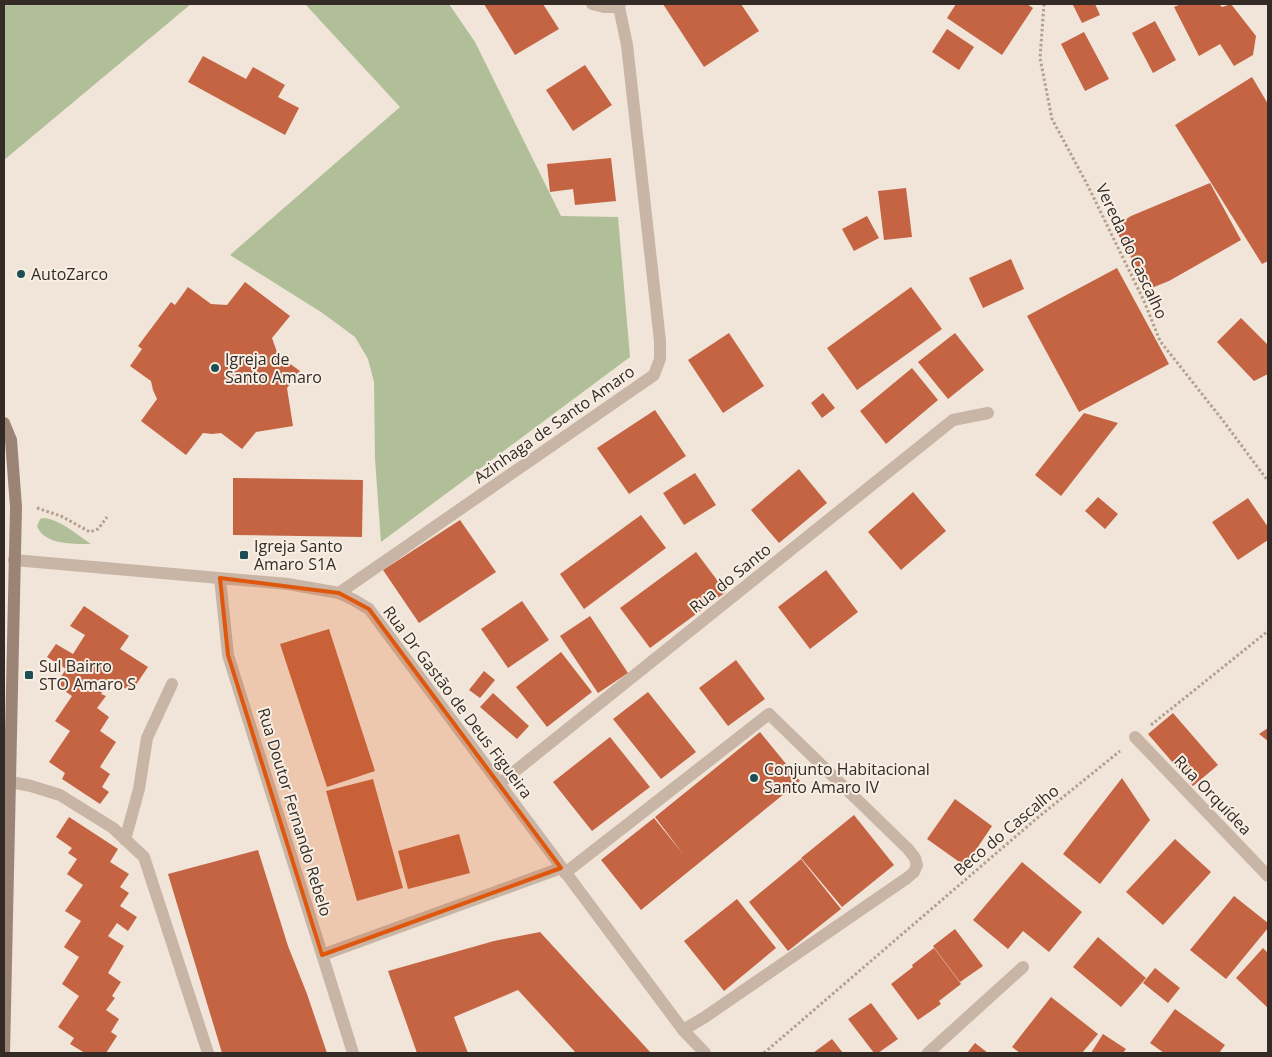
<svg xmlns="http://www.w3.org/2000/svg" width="1272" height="1057" viewBox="0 0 1272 1057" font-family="'Open Sans',sans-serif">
<rect width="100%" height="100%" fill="#f0e5d8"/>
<path fill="#b1bf99" d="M4,4H191L4,160Z
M305,4H449L475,42L561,216L618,217L630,357L381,542L375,459L374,382L368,359L355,337L321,312L230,255L400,107Z
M43,518C60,519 77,535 91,544C74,544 44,545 37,526L40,519Z"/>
<path fill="#c46443" d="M484,4H543L559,29L515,55Z
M663,4H741L759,31L704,67Z
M956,4H1027L1033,8L1002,55L947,18Z
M1076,4H1095L1100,15L1082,23L1073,5Z
M1181,4H1219L1222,7L1231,4L1256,36L1253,55L1234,66L1220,44L1199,56L1174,7Z
M1155,21L1176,60L1153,73L1132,33Z
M947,29L974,47L959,70L932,52Z
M1084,32L1109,79L1085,91L1061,44Z
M203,56L246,79L253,67L285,85L278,97L299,108L285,135L188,82Z
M585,65L612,105L573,131L546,90Z
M1252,77L1268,104V261L1262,264L1175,125Z
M611,158L616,201L575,205L573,189L550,192L547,164Z
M1210,183L1241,240L1169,281L1149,289L1114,227L1131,216Z
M906,188L912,237L884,240L878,191Z
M867,216L879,238L854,251L842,229Z
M1011,259L1024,289L983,308L969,278Z
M1117,268L1169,364L1079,412L1027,316Z
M245,282L290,316L272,338L278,355L300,371L287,388L293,426L256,432L242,449L221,433L212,434L203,433L186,455L141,421L157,399L153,390L151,381L130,366L142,349L138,346L171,302L175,305L188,287L211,304L227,305Z
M911,287L942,329L857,390L827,348Z
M1241,318L1268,345V374L1254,381L1217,342Z
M729,333L764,386L723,413L688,360Z
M955,333L984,370L948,399L918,362Z
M912,368L938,400L886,444L860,411Z
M823,393L835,408L822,418L811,403Z
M655,410L686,456L629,494L597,448Z
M1084,413L1118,423L1061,496L1035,475Z
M799,469L827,503L779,543L751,510Z
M695,473L716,505L684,525L663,493Z
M233,478L363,480L362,537L233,535Z
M913,492L946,531L901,570L868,532Z
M1098,497L1118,514L1105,529L1085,511Z
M1248,498L1268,527V540L1238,560L1212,522Z
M641,515L666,548L584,609L560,574Z
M460,520L496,572L419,623L383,570Z
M696,552L726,592L650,648L620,608Z
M826,570L858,612L810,649L778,607Z
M522,601L549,640L508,668L481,629Z
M84,606L129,636L120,649L148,667L131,692L111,679L101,694L106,696L97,708L109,717L100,731L116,742L100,767L110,774L102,787L109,792L100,804L62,779L65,773L49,762L70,731L55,721L72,696L56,685L66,669L47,657L56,644L73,654L85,635L70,626Z
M590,616L628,673L598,693L560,636Z
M329,629L375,771L327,787L280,644Z
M561,652L592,692L547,727L516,687Z
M736,660L765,699L728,726L699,688Z
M484,671L495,680L480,698L469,690Z
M648,692L696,752L661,779L613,719Z
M493,693L529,726L517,739L480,707Z
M1173,713L1218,765L1193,786L1148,734Z
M1268,728V741L1259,734Z
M760,732L800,781L641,910L601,860L654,818L684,855L655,817Z
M610,737L650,787L592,831L553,782Z
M1122,778L1150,820L1100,884L1063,854Z
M373,779L403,888L357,901L326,791Z
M955,799L992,826L965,866L927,839Z
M854,815L894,865L842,907L801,858Z
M69,817L118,849L110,862L129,874L120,887L129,893L120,906L137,917L128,931L117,923L108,936L124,946L108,973L121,982L112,996L115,998L106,1010L119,1019L111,1032L117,1036L106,1053H85L70,1044L74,1038L58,1027L79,996L62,984L79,957L64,947L81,921L65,911L83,885L67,874L77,859L68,853L72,848L56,837Z
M459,834L470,873L408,889L398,851Z
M1175,839L1211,872L1163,925L1126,892Z
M258,850L288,946L307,994L327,1053H222L168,874Z
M801,859L841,909L788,951L749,902Z
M1022,862L1082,912L1049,952L1023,931L1008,949L973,920Z
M1234,896L1268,923V928L1226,979L1190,950Z
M737,899L776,948L724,991L684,941Z
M955,929L983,966L960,982L933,946Z
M540,932L651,1053H576L518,990L454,1017L468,1053H417L388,971L494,941Z
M1098,937L1146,978L1121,1007L1073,967Z
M934,948L961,984L939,1001L941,1004L918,1020L891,984L913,967L912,965Z
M1263,948L1268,953V1008L1236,978Z
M1155,968L1180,988L1168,1003L1143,983Z
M1051,997L1098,1034L1082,1053H1020L1012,1047Z
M871,1003L898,1039L878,1053H874L848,1019Z
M1175,1009L1225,1045L1219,1053H1164L1150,1043Z
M1103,1034L1126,1049L1123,1053H1091Z
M832,1039L843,1053H813Z
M975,1043L988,1053H967Z"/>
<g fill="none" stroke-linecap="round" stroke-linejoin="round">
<path stroke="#b49f8f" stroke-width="3" stroke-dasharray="2.5 2.5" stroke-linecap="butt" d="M1044,4L1040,58L1052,119L1088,186L1144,301L1160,341L1221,418L1268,481
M37,508L61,516L90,532L98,529L107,517
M1151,725L1268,631
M764,1053L1036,819L1120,751"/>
<path stroke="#c8b5a5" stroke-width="12" d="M11,782L31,786L60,795L113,828L144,857L208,1053
M125,840L139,789L147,738L172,684
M565,873L769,714L908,849L915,858L917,865L914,872L907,878L705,1017L683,1030"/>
<path stroke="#c8b5a5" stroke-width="12" d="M592,4L604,7H619
M14,560L288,584L339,593L354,600L369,609L683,1030L705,1053
M220,578L228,655L353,1053
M339,593L654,375L660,359V341L627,45L619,7L620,4
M1135,737L1268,876
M499,784L953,420L988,413
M322,955L561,868
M928,1053L1023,967"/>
<path stroke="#9b8476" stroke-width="12" d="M4,423L11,440L16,507L4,1053"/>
</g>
<path fill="#df570d" fill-opacity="0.2" stroke="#df570d" stroke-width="4" stroke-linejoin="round" d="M220,578L339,593L369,609L561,868L322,955L228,655Z"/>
<g fill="#1d4f54" stroke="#f8efe4" stroke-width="2">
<circle cx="21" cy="274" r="5"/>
<circle cx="215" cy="368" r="5"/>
<rect x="239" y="550" width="10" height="10" rx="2.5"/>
<rect x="24" y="670" width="10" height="10" rx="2.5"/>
<circle cx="754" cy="778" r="5"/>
</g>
<g text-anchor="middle" stroke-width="4" stroke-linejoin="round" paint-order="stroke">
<g font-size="16" fill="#342a26" stroke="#f8efe4">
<text transform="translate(1132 251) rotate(65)" y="6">Vereda do Cascalho</text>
<text transform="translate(554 424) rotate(-35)" y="6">Azinhaga de Santo Amaro</text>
<text transform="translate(730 578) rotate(-39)" y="6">Rua do Santo</text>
<text transform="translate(458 702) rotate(53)" y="6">Rua Dr Gastão de Deus Figueira</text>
<text transform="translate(1213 795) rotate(46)" y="6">Rua Orquídea</text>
<text transform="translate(295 812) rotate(73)" y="6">Rua Doutor Fernando Rebelo</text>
<text transform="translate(1006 830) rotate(-40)" y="6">Beco do Cascalho</text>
</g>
<g font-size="16" fill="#342a26" stroke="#f8efe4" text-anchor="start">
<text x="31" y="280">AutoZarco</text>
<text x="225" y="365">Igreja de<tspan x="225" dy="18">Santo Amaro</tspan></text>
<text x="254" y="552">Igreja Santo<tspan x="254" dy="18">Amaro S1A</tspan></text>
<text x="39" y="672">Sul Bairro<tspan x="39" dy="18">STO Amaro S</tspan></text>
<text x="764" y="775">Conjunto Habitacional<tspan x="764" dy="18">Santo Amaro IV</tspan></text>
</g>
</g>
<rect width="1272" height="1057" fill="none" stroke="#342a26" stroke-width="10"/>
</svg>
